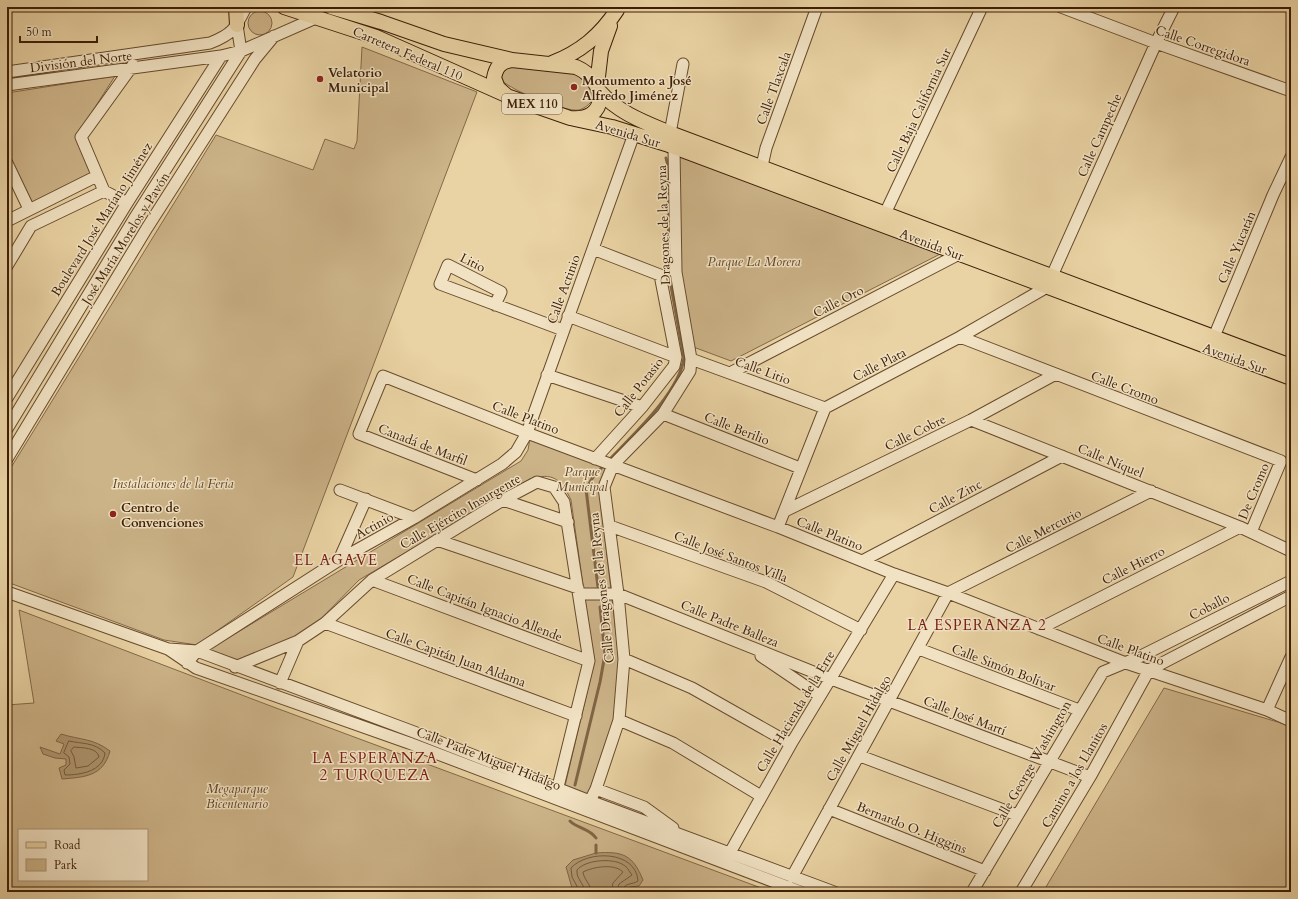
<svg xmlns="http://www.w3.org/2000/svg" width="1298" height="899" viewBox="0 0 1298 899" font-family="Cardo,serif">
<rect width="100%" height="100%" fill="#e9d2a3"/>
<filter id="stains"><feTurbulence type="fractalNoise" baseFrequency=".005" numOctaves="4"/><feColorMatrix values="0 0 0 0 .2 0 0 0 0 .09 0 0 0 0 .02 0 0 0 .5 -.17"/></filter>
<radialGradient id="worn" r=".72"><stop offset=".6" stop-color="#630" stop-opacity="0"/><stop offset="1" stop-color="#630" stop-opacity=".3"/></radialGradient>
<path fill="#ccb388" stroke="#846847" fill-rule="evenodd" d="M248 23a12 12 0 1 1 24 0a12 12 0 1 1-24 0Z
M362,47L477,92L293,577L197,645L164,640L7,582V474L216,135L313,170L325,139L354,149L357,141Z
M503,63L581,72L595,96C592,102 586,108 579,110C563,112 513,91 501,80L499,68Z
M115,76L76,137L91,175L31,203L7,152V93Z
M674,148L948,250L731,361L688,345L676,272Z
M530,438L608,468L599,487L619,659L614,720L588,795L565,786L594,663L571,500C561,479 553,472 530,479L359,580L308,632L235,661L205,652L521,461L528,450Z
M19,610L268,705L772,892H7V705L34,703ZM19,830H147V880H19Z
M1164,688L1291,726V892H1043Z"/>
<path fill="#ae956e" stroke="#806544" d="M61,734C80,740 93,738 110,751C103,777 84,777 62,779L59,768L66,765V759L55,758L43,754L40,747L60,754L64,744L56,741Z
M596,853C623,851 633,855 643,880L639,886L630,887L624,892H578L572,888L566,867L573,860Z"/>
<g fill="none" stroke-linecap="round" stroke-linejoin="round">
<path stroke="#755a3a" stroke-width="1" d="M69,741C82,744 94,742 105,753C103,771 81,775 65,775L64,770L70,764L69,757L64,753Z
M74,747C82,748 97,747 99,757L88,766L76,768L74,757L71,751Z
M580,892L572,877L571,868C587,850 636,850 638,881C633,885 623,882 622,892
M585,892C584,883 576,879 577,870C585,860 611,858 622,864C627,866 629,871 632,875L619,884L617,892
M591,892C591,884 584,880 583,872C593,867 614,863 623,872L613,883L611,892"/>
<path stroke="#806544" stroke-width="3" d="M609,460C633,435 679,393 684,358L669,275L668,166L666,158
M598,587L586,489L593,477L605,464
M575,785L600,682L605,654L600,607
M570,821C578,829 589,828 596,838
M596,845V853"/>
<defs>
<path id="minor" d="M1061,7L1156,43L1291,91
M7,72L210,43C233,34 235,29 246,7
M7,85L221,56L241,51L318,17
M670,133L683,64
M7,163L29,209
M760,175L766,148L817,7
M104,191L81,137L133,65
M104,191L127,203
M882,220L982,7
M7,221L97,176
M593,249L660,275L676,357L674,366L642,407L595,459
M7,266L31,226L104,191
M495,305L501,292L448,265L440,284L563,330
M568,316L676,357
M960,337L1281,461L1251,532
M1211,344L1273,195L1291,157
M691,359L825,408
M730,373L959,254
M547,375L642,407
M7,398L127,203L221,56
M663,414L800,468
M971,420L1240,527L1291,551
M7,429L134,219L241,51L237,25
M7,459L147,228L255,59L274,36
M477,480L359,434L383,376L527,433L778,527L894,574L948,593L1126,663L1267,710L1291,721
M340,490L414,518
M503,500L568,522
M785,511L971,420L1054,375
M610,526L766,582L861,630
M778,527L825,408L960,337L1047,287L1156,43L1174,7
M437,540L578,588
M339,560L366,499
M862,561L1062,456
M372,580L589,661
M7,592L168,649L196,668L409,743L801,892
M579,594H618L831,679L1090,777
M325,623L576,716
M1039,629L1240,527
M169,649L197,651L414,732L590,801L834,892
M919,649L1079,710
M761,656L820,696
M624,659L692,688L791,744
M187,663L197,651L339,560L414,518L502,464L516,452L527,433L634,134
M235,667L298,641L325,623L372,580L503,500L537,482L554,487L564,502L589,661L556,795
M280,683L298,641
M1267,710L1291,657
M619,720L673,743L761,796
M860,756L1017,815
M596,789L644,807L673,828
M590,801L596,789L619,720L624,659L618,594L604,487L613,465L663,414L690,371L691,359L676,272L674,148
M829,809L985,871
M727,858L791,744L894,574
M792,877L948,593L1151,491
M972,892L1103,672L1139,657L1291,581
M1021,892L1090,777L1149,670L1291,596"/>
<path id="major" d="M236,7L237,25
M284,7L376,37L504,94
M331,7L381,22L444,44L512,60
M512,60L576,67C608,81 609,122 570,118L507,96L498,88L494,78C496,67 500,62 512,60Z
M552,63C580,52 600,36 617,10
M597,85L601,51L610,26
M600,92C619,113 644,122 670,133L1291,366
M570,118L612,127L666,144L1291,378"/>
</defs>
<use href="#minor" stroke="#674b2d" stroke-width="13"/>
<use href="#major" stroke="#3c1e06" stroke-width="16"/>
<use href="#minor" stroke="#f1e2c3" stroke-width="11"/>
<use href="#major" stroke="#e9d2a3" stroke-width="14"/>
</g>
<g fill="#8f2418" stroke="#f1e2c3" stroke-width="1.5">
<circle cx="320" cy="79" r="4"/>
<circle cx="574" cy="87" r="4"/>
<circle cx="113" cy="514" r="4"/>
</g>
<g text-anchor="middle" stroke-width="3" stroke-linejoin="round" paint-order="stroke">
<rect fill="#f1e2c3" stroke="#72593f" stroke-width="1" x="502" y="94" width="60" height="20" rx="3"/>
<g font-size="12" font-weight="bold" fill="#3c1e06">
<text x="532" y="108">MEX 110</text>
</g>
<g font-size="13" fill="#3c1e06" stroke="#f1e2c3">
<text transform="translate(1203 45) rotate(19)" y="5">Calle Corregidora</text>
<text transform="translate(408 53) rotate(23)" y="5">Carretera Federal 110</text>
<text transform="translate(81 61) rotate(-7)" y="5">División del Norte</text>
<text transform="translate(773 88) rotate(-70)" y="5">Calle Tlaxcala</text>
<text transform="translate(918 110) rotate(-65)" y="5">Calle Baja California Sur</text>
<text transform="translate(628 133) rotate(17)" y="5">Avenida Sur</text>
<text transform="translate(1099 135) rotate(-66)" y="5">Calle Campeche</text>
<text transform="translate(101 219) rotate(-58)" y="5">Boulevard José Maríano Jiménez</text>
<text transform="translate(663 225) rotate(-92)" y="5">Dragones de la Reyna</text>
<text transform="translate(125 238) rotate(-58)" y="5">José María Morelos y Pavón</text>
<text transform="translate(932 244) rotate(21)" y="5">Avenida Sur</text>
<text transform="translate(1236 247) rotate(-67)" y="5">Calle Yucatán</text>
<text transform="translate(473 262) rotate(27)" y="5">Litio</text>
<text transform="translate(563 289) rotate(-70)" y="5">Calle Actinio</text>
<text transform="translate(838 301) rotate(-27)" y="5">Calle Oro</text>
<text transform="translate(1235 358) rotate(20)" y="5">Avenida Sur</text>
<text transform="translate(879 364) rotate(-27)" y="5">Calle Plata</text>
<text transform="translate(763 370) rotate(20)" y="5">Calle Litio</text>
<text transform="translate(638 387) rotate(-52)" y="5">Calle Potasio</text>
<text transform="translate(1125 387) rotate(21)" y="5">Calle Cromo</text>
<text transform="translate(526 417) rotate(21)" y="5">Calle Platino</text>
<text transform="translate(737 428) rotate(21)" y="5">Calle Berilio</text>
<text transform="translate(915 432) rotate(-26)" y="5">Calle Cobre</text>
<text transform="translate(423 444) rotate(21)" y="5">Canadá de Marfil</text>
<text transform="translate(1111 460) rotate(22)" y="5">Calle Níquel</text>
<text transform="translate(1253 491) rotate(-67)" y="5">De Cromo</text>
<text transform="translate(955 496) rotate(-28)" y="5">Calle Zinc</text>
<text transform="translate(460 511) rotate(-30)" y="5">Calle Ejército Insurgente</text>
<text transform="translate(374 525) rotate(-29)" y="5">Actinio</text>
<text transform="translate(1043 530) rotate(-27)" y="5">Calle Mercurio</text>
<text transform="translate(830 533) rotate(22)" y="5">Calle Platino</text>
<text transform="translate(731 556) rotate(21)" y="5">Calle José Santos Villa</text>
<text transform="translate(1133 565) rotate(-27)" y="5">Calle Hierro</text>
<text transform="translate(601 588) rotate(-96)" y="5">Calle Dragones de la Reyna</text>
<text transform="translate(1209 606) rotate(-27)" y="5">Coballo</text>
<text transform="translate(485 607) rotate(21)" y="5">Calle Capitán Ignacio Allende</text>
<text transform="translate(730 623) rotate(22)" y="5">Calle Padre Balleza</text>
<text transform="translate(1131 649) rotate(20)" y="5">Calle Platino</text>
<text transform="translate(456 657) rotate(20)" y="5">Calle Capitán Juan Aldama</text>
<text transform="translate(1004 667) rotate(21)" y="5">Calle Simón Bolívar</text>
<text transform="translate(795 711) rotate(-59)" y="5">Calle Hacienda de la Erre</text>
<text transform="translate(965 715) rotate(21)" y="5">Calle José Martí</text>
<text transform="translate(858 728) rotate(-61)" y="5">Calle Miguel Hidalgo</text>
<text transform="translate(489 758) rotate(21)" y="5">Calle Padre Miguel Hidalgo</text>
<text transform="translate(1031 764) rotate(-60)" y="5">Calle George Washington</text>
<text transform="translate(1074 775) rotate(-60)" y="5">Camino a los Llanitos</text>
<text transform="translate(912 827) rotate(22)" y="5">Bernardo O. Higgins</text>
</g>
<g font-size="13" font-weight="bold" fill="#3c1e06" stroke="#f1e2c3" text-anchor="start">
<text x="328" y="77">Velatorio<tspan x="328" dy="15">Municipal</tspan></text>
<text x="582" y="85">Monumento a José<tspan x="582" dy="15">Alfredo Jiménez</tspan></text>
<text x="121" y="512">Centro de<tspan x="121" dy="15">Convenciones</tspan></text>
</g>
<g font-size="13" font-style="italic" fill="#604326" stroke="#f1e2c3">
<text x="754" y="266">Parque La Morera</text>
<text x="582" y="476">Parque<tspan x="582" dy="15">Municipal</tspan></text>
<text x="173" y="488">Instalaciones de la Feria</text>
<text x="237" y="793">Megaparque<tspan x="237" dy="15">Bicentenario</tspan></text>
</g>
<g font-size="15" letter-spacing="1" fill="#7a1f14" stroke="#f1e2c3">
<text x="336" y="565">EL AGAVE</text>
<text x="977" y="630">LA ESPERANZA 2</text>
<text x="375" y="763">LA ESPERANZA<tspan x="375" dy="17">2 TURQUEZA</tspan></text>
</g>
</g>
<rect width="1298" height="899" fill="none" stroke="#e9d2a3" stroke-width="24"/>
<rect x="8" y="8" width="1282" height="883" fill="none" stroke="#3c1e06" stroke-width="2"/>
<rect x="12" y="12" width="1274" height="875" fill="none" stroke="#3c1e06"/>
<rect x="18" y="829" width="130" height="52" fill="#f1e2c3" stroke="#a99477"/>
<rect x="26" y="842" width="20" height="6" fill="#e9d2a3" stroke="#a99477"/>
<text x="54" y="849" font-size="12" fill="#3c1e06">Road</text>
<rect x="26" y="859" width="20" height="12" fill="#ccb388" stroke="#a99477"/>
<text x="54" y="869" font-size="12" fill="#3c1e06">Park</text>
<path d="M20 36v6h77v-6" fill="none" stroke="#3c1e06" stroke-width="2"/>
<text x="26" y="36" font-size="12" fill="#3c1e06" stroke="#f1e2c3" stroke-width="3" paint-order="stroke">50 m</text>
<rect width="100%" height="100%" filter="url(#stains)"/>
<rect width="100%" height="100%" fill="url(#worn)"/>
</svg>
